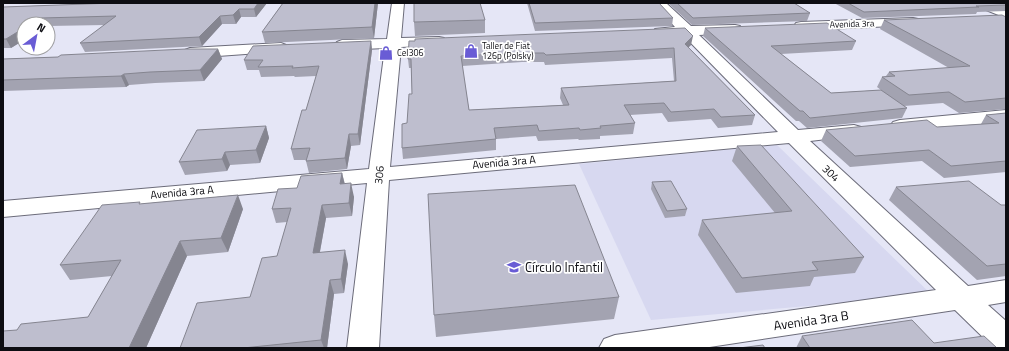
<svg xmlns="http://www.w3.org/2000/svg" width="1009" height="351" viewBox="0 0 1009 351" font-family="'Titillium Web',sans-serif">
<rect width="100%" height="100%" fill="#e5e6f6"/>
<path fill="#d7d8f0" d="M777,145L932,295L651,320L579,164Z"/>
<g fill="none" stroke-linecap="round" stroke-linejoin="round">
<defs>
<path id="minor" d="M392,3H404L401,38L439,37L444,38L446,41L444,44L439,45L401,47L390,167L778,132L683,35L660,36L655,35L653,32L655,29L675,27L653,3H666L691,26L735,25L740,26L742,29L740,32L735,33L699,35L798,130L854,125L861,127L864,131L861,135L810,141L968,286L1006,280V302L988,305L1006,321V348H994L955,310L703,348H599L604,339L615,335L936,290L789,143L389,180L379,348H347L367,183L3,217V201L369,169L385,48L342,50L337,48L334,45L337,42L342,40L387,39Z
M975,3H992L1006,9V18L976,6Z
M913,18L918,19L920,22L918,25L801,30L796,29L794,26L796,23L801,22Z
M281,43L286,45L289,48L286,51L190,58L185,56L182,53L185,50L190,48Z
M1006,110V122L900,132L893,130L890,126L893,122L900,120Z"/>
</defs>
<use href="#minor" stroke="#6c6c7a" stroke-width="2"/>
<use href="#minor" fill="#fff" fill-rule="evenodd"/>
</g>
<path fill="#a3a3b1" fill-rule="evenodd" d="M5,3H42L5,4Z
M114,3H267L256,17H241L236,24H222L202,46L85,52L80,43L105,25L48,26V24H24V40L11,48H3V7Z
M283,3H378L374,38L265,43L262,32Z
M527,3H659L673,18L672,26L535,31Z
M668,3H794L810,13L807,21L692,25Z
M834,3H1006V11L977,12L976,14L862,18Z
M1006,17V109L959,113L943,103L904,106L907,108L902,118L807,128L799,121H796L703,36L705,28L856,41L852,50L781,54L831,93L881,90L877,87L882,77L886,76L889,72L949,68L880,29L884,20Z
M485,20V33L415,36L414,22Z
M371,41L372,50L360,145L351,146L347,169L309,173L306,161V160H294L291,149L306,110L316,76L295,77L294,76L261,77L259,70H247L244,60Z
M691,45L688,47L755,115L752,125L718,128L711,119L668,122L662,113L630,115L635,123L633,134L600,136V139L579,140L578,139L538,141L536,136L496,139V150L403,159L402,148L407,123L412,94L411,68H409L408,59ZM672,58L674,81L561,88L560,98L563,105L469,110L462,66L522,62H544L545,65Z
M218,49L222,59L204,81L155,83L129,85L126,87L3,91V59L58,57Z
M1006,113V172L944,178L922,161L850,167L821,141L826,130L937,127L981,124L986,115Z
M266,126L269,138L260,163L230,165L227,171L185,175L179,162Z
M737,146L864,257L855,273L814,277L810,286L736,293L698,235L702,220L775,213L732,161Z
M342,173L345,184L354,197L352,216L326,218L320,252L348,264L344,293L334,294L327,348H180L250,297L277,256L287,222L276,223L272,209L297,188Z
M652,182L687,209L685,216L665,218L651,189Z
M896,187L1001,205H1006V276L977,280L889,200Z
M141,204L243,209L228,252L187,256L146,348L17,330L88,317L112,276L70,280L60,265Z
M619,297L614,319L436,337L434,315Z
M802,336L934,343L997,348H796Z"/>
<path fill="#858590" d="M258,3H267L256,17L254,9Z
M375,3H378L374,38L372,27Z
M239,9L241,17L236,24L233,15Z
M220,16L222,24L202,46L199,37Z
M41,18L44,24H31Z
M24,28V40L11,48L6,39Z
M693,36L691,45L683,53L685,44Z
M371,41L372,50L360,145L358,134Z
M218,49L222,59L204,81L200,70Z
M124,74L129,85L126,87L121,76Z
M266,126L269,138L260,163L256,150Z
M349,134L351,146L347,169L345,158Z
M225,152L230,165L227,171L222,159Z
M342,173L345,186L340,184Z
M351,183L354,197L352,216L349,203Z
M238,195L243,209L228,252L221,238Z
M322,205L326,218L317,267L313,253Z
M180,241L187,256L146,348H129Z
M345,250L348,264L344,293L341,279Z
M330,280L334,294L327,348H324L321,340Z"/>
<path fill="#bebece" stroke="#858590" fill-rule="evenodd" d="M114,3H258L254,9H239L233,15L220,16L199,37L80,43L116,16L41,18L31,24H24V28L6,39H3V7Z
M283,3H375L372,27L262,32Z
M414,3H480L485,20L414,22Z
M529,3H659L673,18L535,23Z
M677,3H794L810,13L693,18Z
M848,3H1006V5L976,6L979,7L864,12Z
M1002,15L1006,17V98L965,102L949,92L909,95L882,77L895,76L889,72L970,66L884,20Z
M827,23L856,41L771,46L831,93L881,90L907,108L810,118L803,111H800L705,28Z
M685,28L693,36L685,44L755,115L721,117L714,109L671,112L664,103L624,105L635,123L600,126L601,128L580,130L579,128L539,131L537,125L494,128L496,139L402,148V124L407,123L409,94H412L411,59H408L409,41H415V39ZM674,48L676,81L561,88L569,105L469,110L461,56L522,53H544L546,55Z
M371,41L358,134H349L345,158L306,161L310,148L291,149L302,110H306L319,66L292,68L293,66L258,67L263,60H244L253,46Z
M186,49H218L200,70L150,72L124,74L121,76L3,80V59L58,57L61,55Z
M1006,113V161L951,166L929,150L855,156L826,130L927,120L937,127L999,123L986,115Z
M266,126L256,150L225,152L222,159L179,162L197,130Z
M761,145L864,257L812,262L818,270L742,278L702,220L792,211L737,146Z
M342,173L340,184L351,183L349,203L322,205L313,253L345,250L341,279L330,280L321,340L243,348H180L197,303L250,297L262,258L277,256L291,208L272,209L278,189L297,188L301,176Z
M671,181L687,209L667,211L652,182Z
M969,181L1001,205H1006V264L987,266L896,187Z
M575,185L619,297L434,315L428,194Z
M238,195L221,238L180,241L129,348H3V331L17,330L21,324L88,317L121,260L60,265L102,205L140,202L139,204Z
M912,320L934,343L984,336L997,348H810L802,336Z
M763,345L765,348H739Z"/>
<defs>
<symbol id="shop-bare" viewBox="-9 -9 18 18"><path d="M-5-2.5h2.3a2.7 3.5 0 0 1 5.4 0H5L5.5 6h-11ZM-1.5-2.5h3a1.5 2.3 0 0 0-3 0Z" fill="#695cd5" stroke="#fff" stroke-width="2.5" paint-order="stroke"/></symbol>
<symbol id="school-bare" viewBox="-9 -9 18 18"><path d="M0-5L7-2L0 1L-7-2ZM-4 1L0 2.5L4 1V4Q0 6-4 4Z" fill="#695cd5" stroke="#fff" stroke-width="2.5" paint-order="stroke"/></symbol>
</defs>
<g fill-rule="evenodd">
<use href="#shop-bare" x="461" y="41" width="20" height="20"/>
<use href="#shop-bare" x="376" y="43" width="20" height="20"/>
<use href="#school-bare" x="504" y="257" width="20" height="20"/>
</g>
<g text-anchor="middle" stroke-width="3.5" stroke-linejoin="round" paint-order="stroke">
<g font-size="9" fill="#0d0d12" stroke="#fff">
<text transform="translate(852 24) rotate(-2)" y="3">Avenida 3ra</text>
</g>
<g font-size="9" fill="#0d0d12" stroke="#fff" text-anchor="start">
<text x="482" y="49">Taller de Fiat<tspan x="482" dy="10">126p (Polsky)</tspan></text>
<text x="397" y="56">Cel306</text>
</g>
<g font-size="11" fill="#0d0d12" stroke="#fff">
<text transform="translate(504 162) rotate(-5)" y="4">Avenida 3ra A</text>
<text transform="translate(831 173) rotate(44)" y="4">304</text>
<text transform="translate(379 175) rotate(-84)" y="4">306</text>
<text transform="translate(182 192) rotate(-5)" y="4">Avenida 3ra A</text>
</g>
<g font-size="13" fill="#0d0d12" stroke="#fff" text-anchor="start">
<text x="525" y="272">Círculo Infantil</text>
</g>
<g font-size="13" fill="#0d0d12" stroke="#fff">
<text transform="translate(811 320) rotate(-8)" y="5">Avenida 3ra B</text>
</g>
</g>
<rect width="1009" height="351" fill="none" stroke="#0d0d12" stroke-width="8"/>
<g transform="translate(36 36) rotate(32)"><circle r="19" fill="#ffffff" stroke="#9e9ea0"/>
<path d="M0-3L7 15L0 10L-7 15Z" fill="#695cd5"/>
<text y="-6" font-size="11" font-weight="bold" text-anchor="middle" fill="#0d0d12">N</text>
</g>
</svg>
